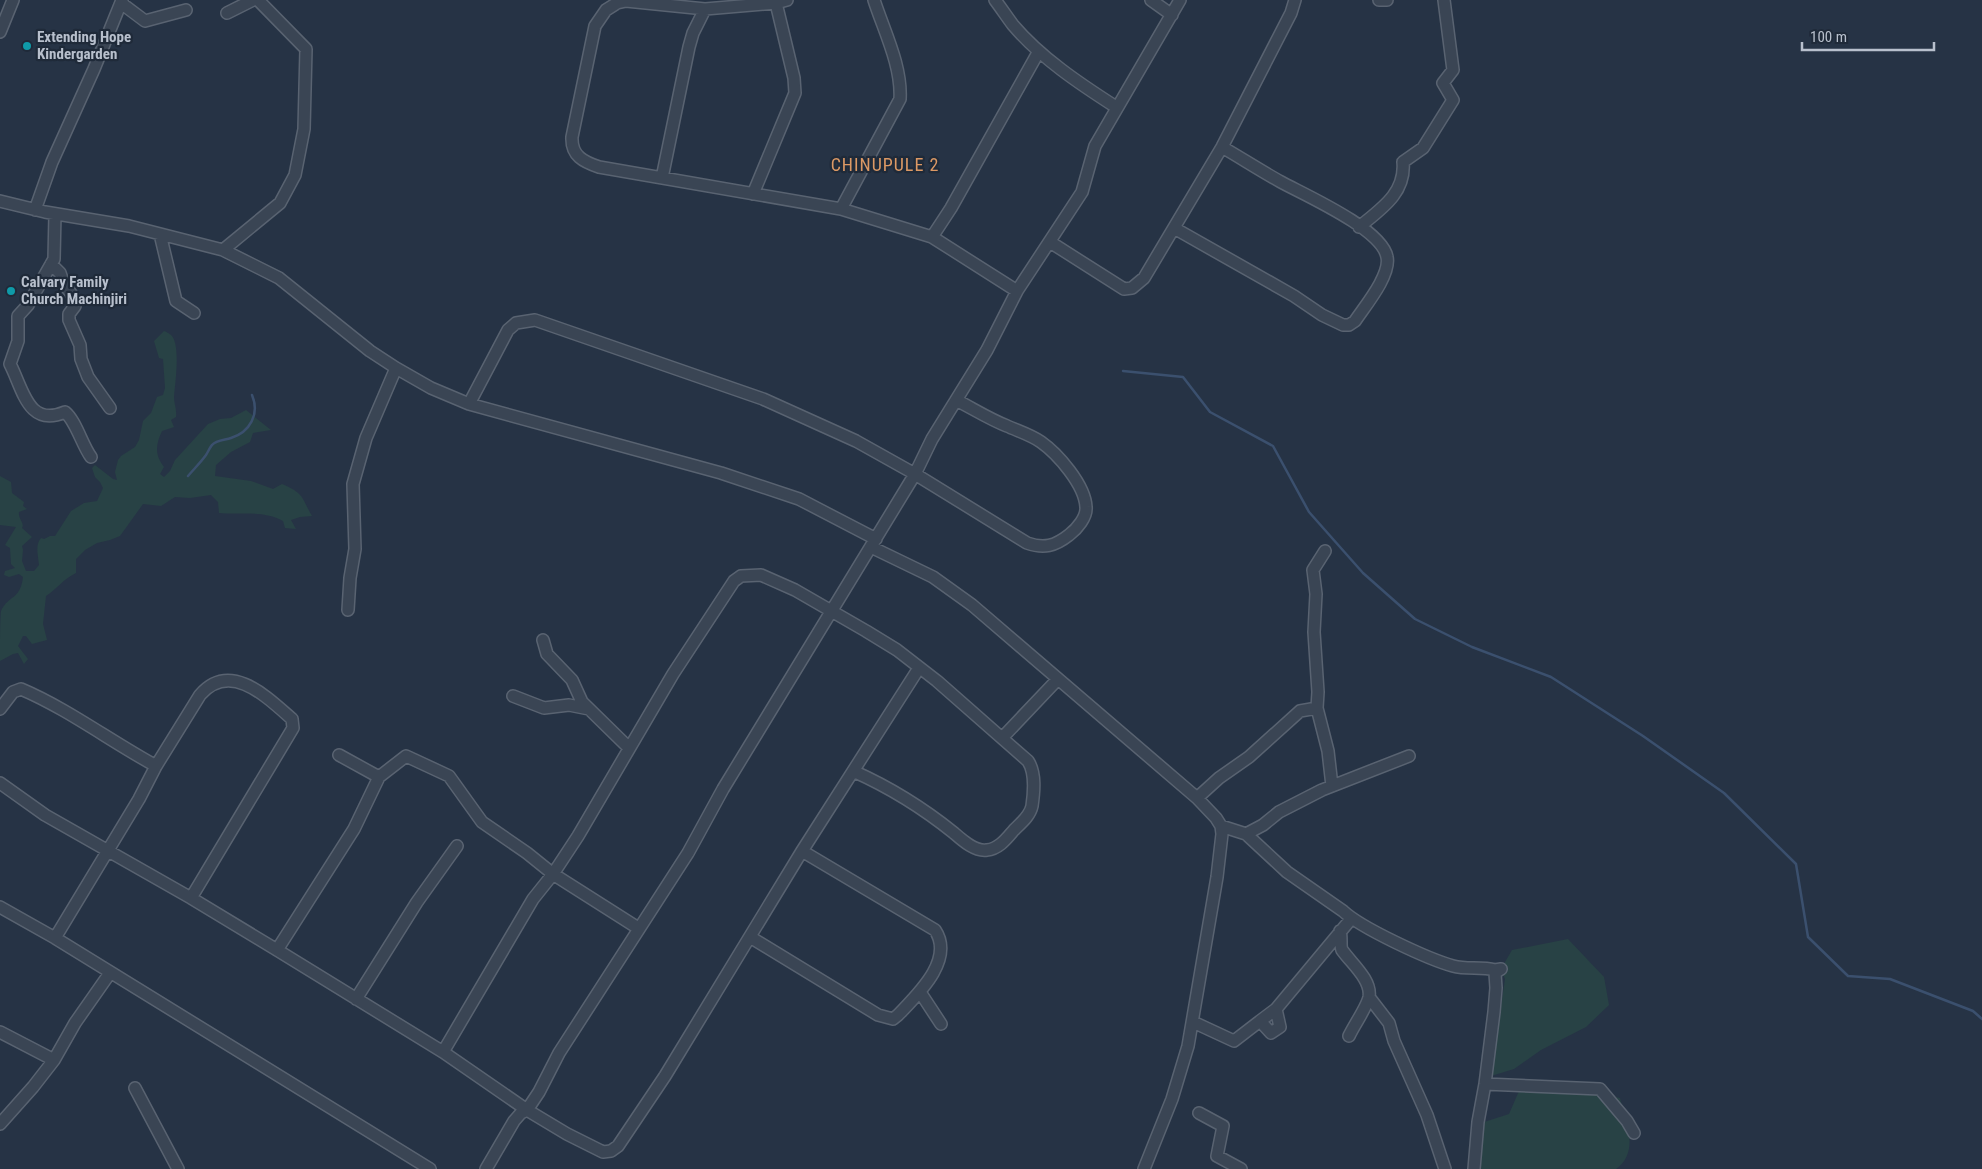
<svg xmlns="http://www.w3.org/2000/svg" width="1982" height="1169" viewBox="0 0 1982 1169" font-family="'Roboto Condensed',sans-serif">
<rect width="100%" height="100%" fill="#263345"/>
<path fill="#284245" d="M164,331C165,331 170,334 171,335C181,344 175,384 174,397C174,404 177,410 176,417L171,420L174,427L162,431C156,444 154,454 164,467L160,474L164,477L170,471L175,460L208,424L220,419L231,418L246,410L271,430L253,433L250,442L231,452L216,465L215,476L251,481L273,489L282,484C305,494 301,497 312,516L300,517L291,520L296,529L285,528L283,521C264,510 241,515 219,513L218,502L211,495L190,498L175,497L161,506L143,504L120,536L110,540L97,543L85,550L76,559V573C63,579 57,589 46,596L43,624L47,640L32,644L26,636H23L18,646L28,659L24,664L18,653L13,654L0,661C0,652 0,618 1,611C9,594 20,601 23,577L19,574L9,577L4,575L5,571L15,568L11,564L10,548L5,545L16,527L0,525V476L11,482L12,493L24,502L23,506L27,509L19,512C18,519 25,523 22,528L32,537L22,546L23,550L22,561L26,571H34L39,565C38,555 35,545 41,538L44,539L50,536H55L71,511L84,503L97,501L103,488L100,482L95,477L92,468L95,465L113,479L117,480L115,472L118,460L121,456L135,447L139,440L143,421L151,413L157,397L163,395L165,388L163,359L159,358L154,341Z
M1568,939L1604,977L1609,1005L1586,1027L1541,1050L1514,1069L1491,1076L1505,979L1501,969L1512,950Z
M1575,1088L1620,1098C1626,1122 1640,1152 1616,1169H1477L1481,1123L1509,1114L1519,1091Z"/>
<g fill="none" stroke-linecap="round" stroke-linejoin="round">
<path stroke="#3b506e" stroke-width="2.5" d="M1123,371L1183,377L1210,412L1273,446L1309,512L1363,573L1415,619L1472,647L1551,677L1643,736L1724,793L1796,864L1808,937L1848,976L1890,979L1973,1011L1982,1019
M188,476C194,469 201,462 206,455C208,452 210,447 212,445C216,440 225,440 231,438C250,432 260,414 252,395"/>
<defs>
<path id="minor" d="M787,0L776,3L705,9L626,1L617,3L606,10L595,26L572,137C571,156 584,162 599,167L841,209L932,237L1017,291
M995,0C1001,8 1007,17 1013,25C1041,58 1080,84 1116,107
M1151,0L1172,15
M1379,0H1387
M121,3L145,21L186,10
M227,13L253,0
M0,32L13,0
M662,178L689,47L693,33L705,9
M753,194L795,93L794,78L776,3
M0,201L45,212L129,226L223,250L279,278L370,351L396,368L431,388L469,404L721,473L799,499L876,539
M841,209L900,99C902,66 884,31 874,0
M35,210L52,162L94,69L122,0
M55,214L54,259L28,305L18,316V341L10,364C23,389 28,428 65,412C76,421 82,445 91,457
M1359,227C1381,209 1406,193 1403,162L1423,148L1453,100L1443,83L1453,70L1444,0
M1174,228L1294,296L1322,315L1343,325H1349L1355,321C1365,306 1391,275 1387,257C1382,229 1305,195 1281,182C1261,171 1241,158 1222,147
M160,234L176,301L194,313
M932,237L951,208L1039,51
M1050,242L1124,289L1132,288L1144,278L1222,147L1291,13L1295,0
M223,250L280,203L295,175L304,129L306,49L258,0
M51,264L60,273L63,282L74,298L75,306L69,314V320L80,345L81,359L88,377L110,408
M469,404L508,330L516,323L535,320L763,399L856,441L915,474L1027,543C1044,549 1055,546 1069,535C1077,529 1087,517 1086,507C1085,485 1058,454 1041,442C1031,435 1018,431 1007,426C989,419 972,408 956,400
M871,547L933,577L972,605L1197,798L1216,818L1221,826L1222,834L1217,877L1188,1046L1172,1099L1144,1169
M1325,551L1313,570L1316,594L1314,632L1318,692L1317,708L1328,751L1332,786
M348,610L350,578L355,549L353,484L366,438L396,368
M543,640L547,654L572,680L582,702L629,748
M513,696L544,708L569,705L589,709
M0,709L13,692L21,689C68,709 110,741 156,766
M1002,738L1058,679
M339,755L379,777
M0,783L45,815L191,898L277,950L443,1052L527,1110L567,1134L603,1152L611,1151L618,1146L665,1076L802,851L919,668
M1197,798L1219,778L1249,757L1300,711L1317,708
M1221,826L1246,834L1287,872L1343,911C1361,928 1428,959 1453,966C1467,970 1481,966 1495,970L1501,969
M1246,834L1263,825L1279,812L1322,790L1409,756
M0,907L55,938L430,1169
M1340,931C1342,937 1340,946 1342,950C1351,963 1372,980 1369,997C1367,1007 1354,1025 1349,1036
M750,937L878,1015L893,1019L898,1015C917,995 955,960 935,930L802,851
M55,938L139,799L156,766L200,695C230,660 267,697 292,719L293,728L191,898
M277,950L354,829L379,777L406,756L449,776L482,822L527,853L553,874L638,928
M920,992L941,1024
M1369,997L1389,1023L1394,1041L1427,1115L1445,1169
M356,999L417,902L457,846
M1276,1009L1260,1021L1271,1033L1280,1027L1276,1009L1351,919
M1193,1022L1234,1041L1260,1021
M0,1032L54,1060
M443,1052L533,899L553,874L578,836L673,674L734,581L741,576L761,575L795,590L866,631L897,650L937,681L1028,761C1036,773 1034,792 1032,806C1030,816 1021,823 1014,830C1007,838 999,849 987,850C975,852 962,840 954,833C923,808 889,787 853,771
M1485,1084L1600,1089L1627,1121L1634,1133
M135,1088L178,1169
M1199,1113L1223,1126L1217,1156L1241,1169
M0,1124L33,1087L54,1060L75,1023L110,973
M486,1169L514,1121L521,1113L527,1110L539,1092L559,1053L688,853L723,789L915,474L932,439L987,350L1017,291L1082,192L1095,146L1180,0
M1474,1169L1478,1122L1485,1084L1494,1012L1496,988L1495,973L1501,969"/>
</defs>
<use href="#minor" stroke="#596371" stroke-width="14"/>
<use href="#minor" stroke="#3a4554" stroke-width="11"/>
</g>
<g fill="#0f9aa8" stroke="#1f2a39" stroke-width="2">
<circle cx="27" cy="46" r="5"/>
<circle cx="11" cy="291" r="5"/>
</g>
<g text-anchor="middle" stroke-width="4.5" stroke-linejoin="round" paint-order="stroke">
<g font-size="15" font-weight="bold" fill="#b8c0cd" stroke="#1f2a39" text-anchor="start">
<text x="37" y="42">Extending Hope<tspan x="37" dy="17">Kindergarden</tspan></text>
<text x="21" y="287">Calvary Family<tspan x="21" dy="17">Church Machinjiri</tspan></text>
</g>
<g font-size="18" letter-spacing="1" fill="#dc9965" stroke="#1f2a39">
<text x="885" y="171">CHINUPULE 2</text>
</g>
</g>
<path d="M1802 42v8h132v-8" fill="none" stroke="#b8c0cd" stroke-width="2.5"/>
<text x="1810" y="42" font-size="15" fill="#b8c0cd" stroke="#1f2a39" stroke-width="4" paint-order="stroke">100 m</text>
</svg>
